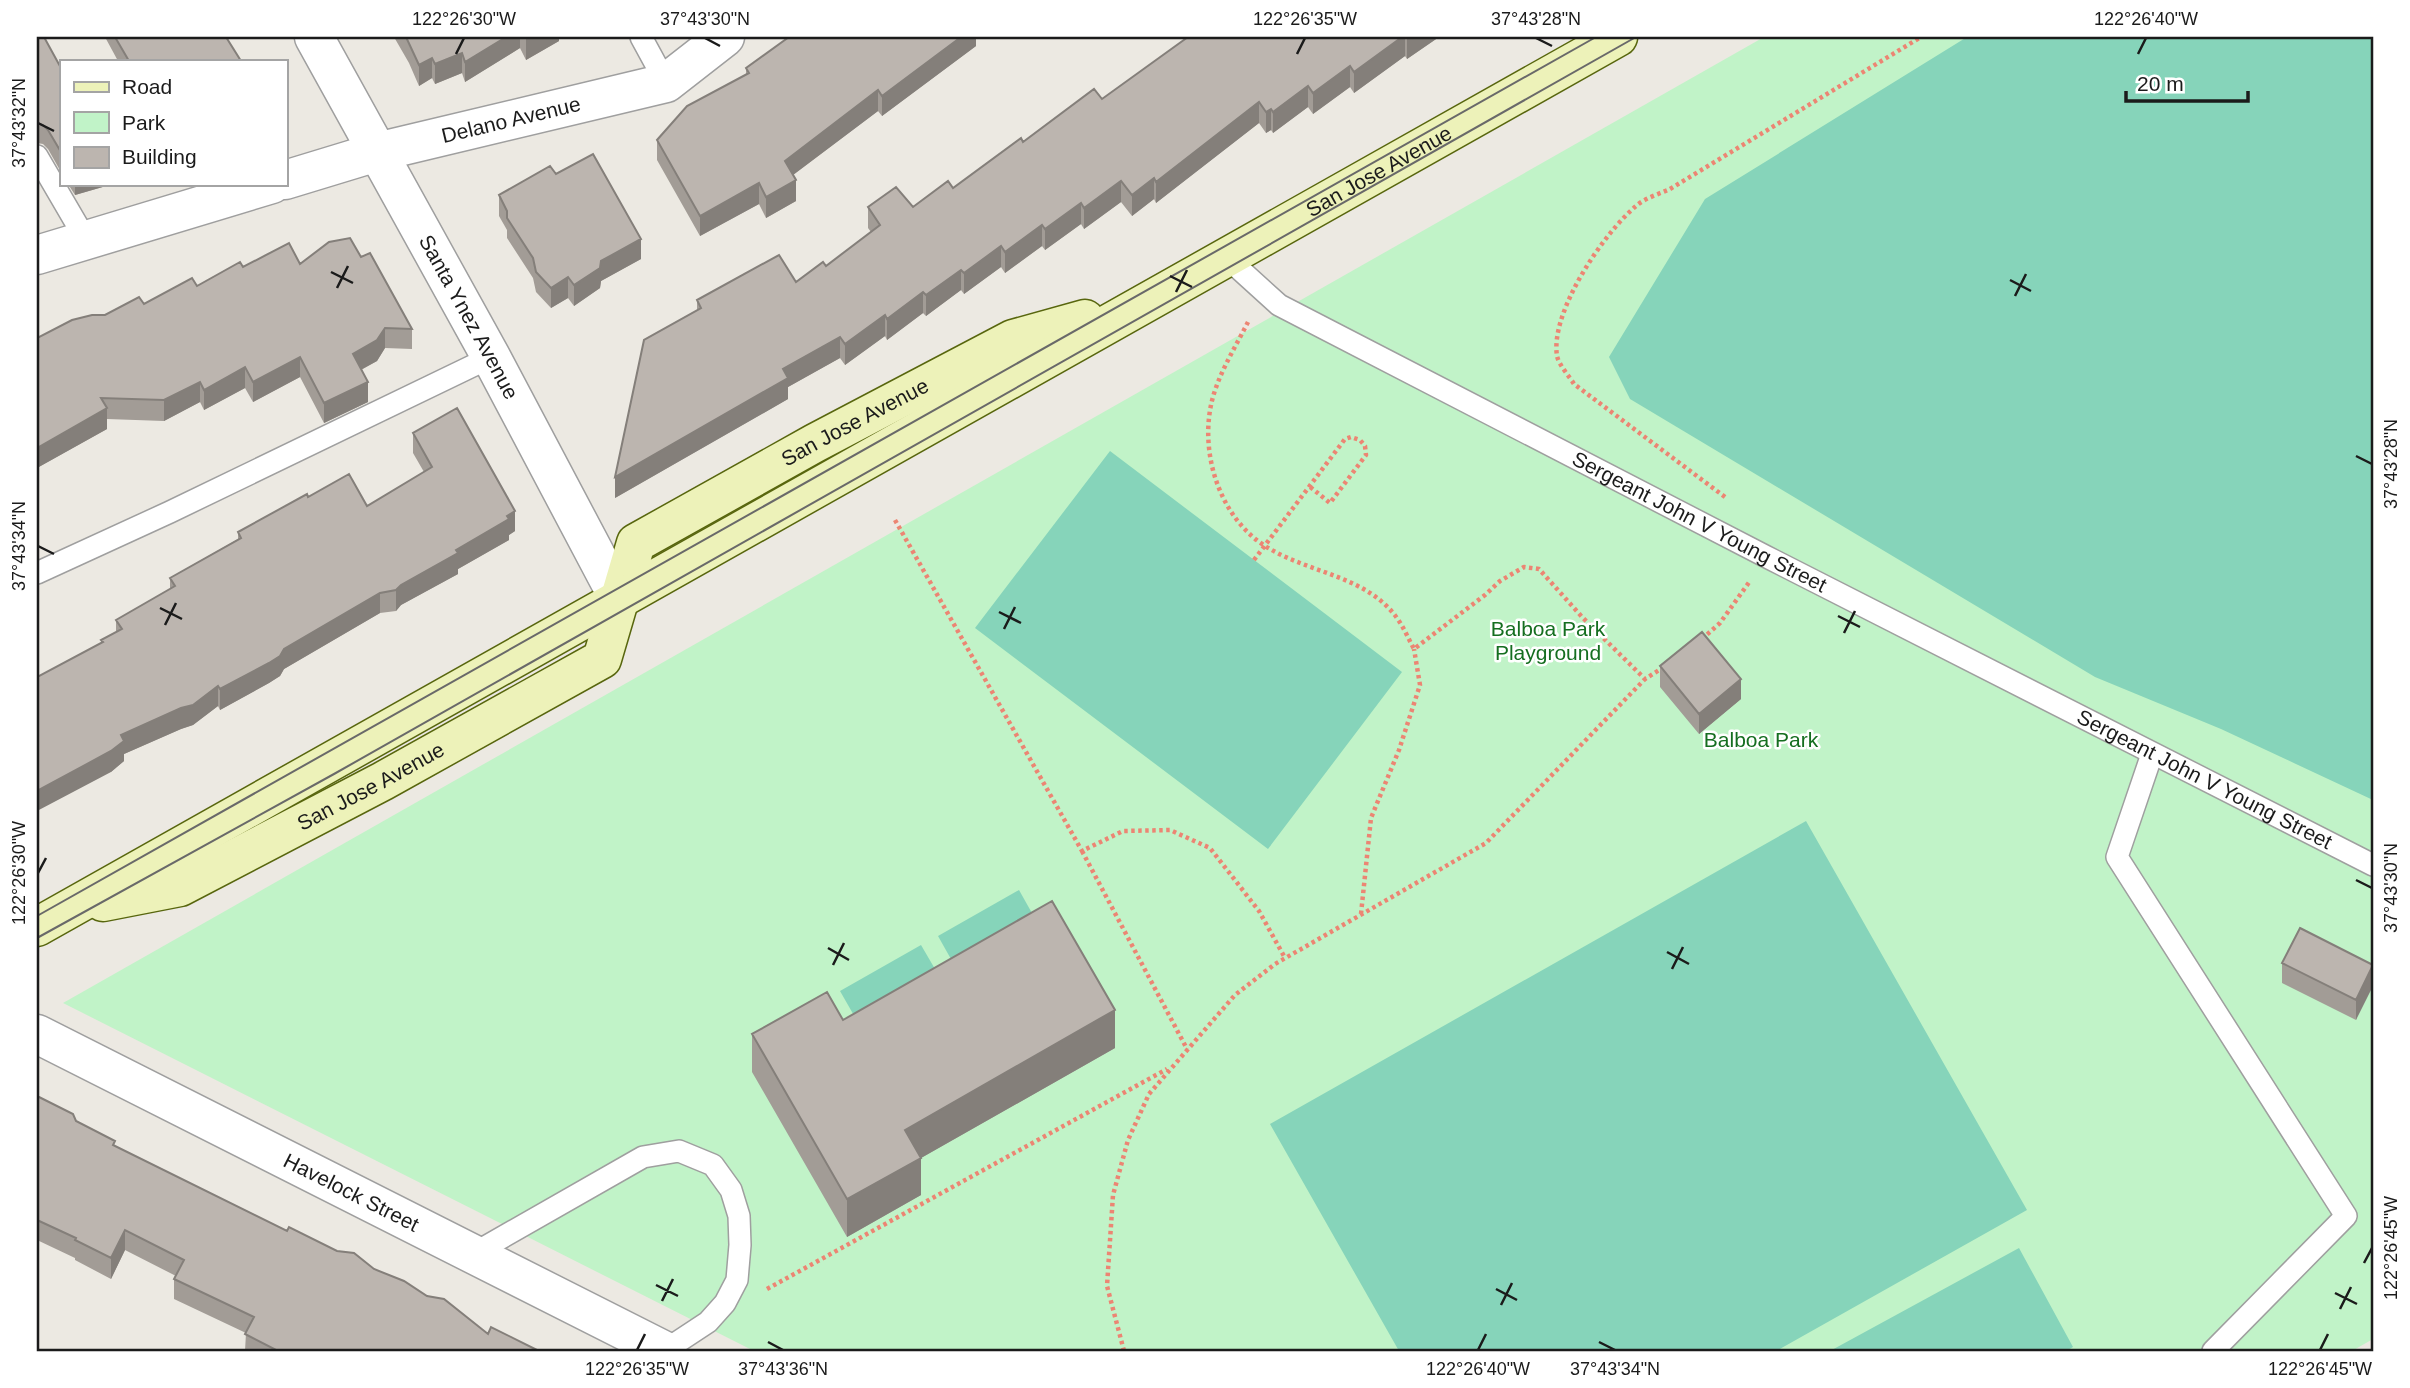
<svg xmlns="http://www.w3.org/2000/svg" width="2410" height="1388" viewBox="0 0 2410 1388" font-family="Arial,sans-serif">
<rect width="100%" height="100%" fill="#ece9e2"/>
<path fill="#c1f3c8" d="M1764,37H2373V1339L2352,1351H754L63,1003Z"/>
<path fill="#86d4ba" d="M1967,37H2373V800L2221,729L2095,677L1630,399L1609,357L1705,199Z
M1110,451L1402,672L1268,849L975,628Z
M1806,821L2027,1210L1776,1351H1399L1270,1124Z
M1019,890L1046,938L965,984L938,936Z
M921,945L949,993L868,1040L840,991Z
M2019,1248L2073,1347L2066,1351H1830Z"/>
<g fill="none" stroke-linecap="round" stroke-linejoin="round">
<defs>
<g id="service">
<path d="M641,37L666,83"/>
<path d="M37,156L86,240"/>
<path id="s1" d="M1225,256L1279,305L1765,556L2373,865"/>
<path d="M37,573L170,512L491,357"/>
<path d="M2152,754L2117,857L2346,1216L2213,1351"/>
<path d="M473,1254L643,1157L679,1151L713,1165L731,1190L739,1216L740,1245L737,1280L725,1303L708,1322L664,1351"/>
</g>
<g id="minor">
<path id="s2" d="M314,37L491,357L619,599"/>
<path id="s3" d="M285,180L377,152L666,83L725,37"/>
<path d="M37,255L272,184"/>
<path id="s4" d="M37,1034L665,1351"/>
</g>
<g id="secondary">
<path id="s5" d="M103,902L180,887L383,781L602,659L636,543L815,443L1013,339L1085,319"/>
<path id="s6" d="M37,927L1618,37"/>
</g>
</defs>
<use href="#service" stroke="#9f9f9f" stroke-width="24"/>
<use href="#minor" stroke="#9f9f9f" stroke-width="41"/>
<use href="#secondary" stroke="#58660e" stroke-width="41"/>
<path stroke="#ec8573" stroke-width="4.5" stroke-dasharray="3.5 3.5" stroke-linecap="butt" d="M1248,322C1235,348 1217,376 1211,405C1200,458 1222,522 1270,549C1313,574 1370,577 1399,621C1405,630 1409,640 1414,649L1485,595L1500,581L1524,567L1539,569L1583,618L1645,679L1664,667
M1725,497L1574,384C1569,376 1559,365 1557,356C1550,312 1603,234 1636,206C1645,198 1659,194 1670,189L1921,37
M895,520L1082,851L1123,831L1170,830L1210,848L1259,911L1285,958
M1254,560L1345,439L1351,437L1360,440L1365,446L1366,455L1330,503L1309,486
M1702,639L1720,623L1750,581
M1082,851L1187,1049
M1361,914L1371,818L1399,750L1420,685L1414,649
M767,1289L1167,1069
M1124,1351L1107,1286L1113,1195L1128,1140L1149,1094L1235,995L1275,964L1486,843L1645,679"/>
<use href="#service" stroke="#fff" stroke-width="21"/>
<use href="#minor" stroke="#fff" stroke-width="38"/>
<use href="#secondary" stroke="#edf2b9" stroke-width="38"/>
<path stroke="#696969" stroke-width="2" d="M37,916L1596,37
M37,938L334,774L1636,37"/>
</g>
<path fill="#a29c96" d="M37,37L61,68V172L48,149L43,144L37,143Z
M105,37H226L241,61H118Z
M394,37H559V41L526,60L520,48L465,82L462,73L435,84L432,78L419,86L409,63Z
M1188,37H1439L1407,59L1405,56L1354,93L1350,87L1313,114L1308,107L1273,133L1271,130L1266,133L1259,123L1156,203L1154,199L1132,216L1121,202L1084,229L1081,224L1045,250L1042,246L1005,273L1001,267L964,294L961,290L926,316L923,313L887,340L885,336L845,365L840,358L788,387V399L615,498L697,311V300L796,282L826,266L871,232L868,228V207H913L953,188L1023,142L1102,99Z
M976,39V46L882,116L878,111L793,175L796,201L766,218L759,204L700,236L657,160V140L746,75V68Z
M556,174L641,259L601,281L600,288L574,306L568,298L551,308L536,292L533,278L507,238V230L499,216V195Z
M68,184H113L75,195Z
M361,257L412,329V349L385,348L377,361L361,370L368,402L324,423L300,377L253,402L245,388L204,410L200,402L164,421L107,419V429L37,468V338L105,315L144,304L197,286L243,267L300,264Z
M413,433L515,531L509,535V540L458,569V574L401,605L396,611L380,613L284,669L280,676L269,683L220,710L218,706L193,725L181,729L124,754V761L111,772L101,640L116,632V620L170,589V578L238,539V532L308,497L367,506L424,472L413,453Z
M1660,666L1741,699L1699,734L1660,687Z
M2282,963L2373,965L2356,1020L2282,983Z
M843,1020L1115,1048L921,1158V1195L847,1237L752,1072V1034Z
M37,1098L76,1121L115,1146L287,1231L374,1269L488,1334L539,1351H245L246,1333L174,1299V1279L176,1276L125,1250L111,1279L75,1260V1258L37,1240Z"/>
<path fill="#847f7a" d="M506,37H520V48L465,82V62Z
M531,37H559V41L526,60V39Z
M961,37H980L976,39V46L882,116V96Z
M1402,37H1405V56L1354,93V72Z
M1410,37H1439L1407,59V38Z
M462,53V73L435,84V64Z
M432,58V78L419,86V65Z
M1350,66V87L1313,114V93Z
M1308,86V107L1273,133V112Z
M878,90V111L785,181V161Z
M1259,102V123L1156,203V182Z
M1271,109V130L1266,133V112Z
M1154,178V199L1132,216V195Z
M796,180V201L766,218V197Z
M1121,181V202L1084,229V208Z
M759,183V204L700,236V216Z
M75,184H113L75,195Z
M1081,203V224L1045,250V229Z
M1042,225V246L1005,273V252Z
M641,239V259L601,281L600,288L574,306V285L601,261Z
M1001,246V267L964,294V273Z
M961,270V290L926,316V295Z
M568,277V298L551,308V288Z
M923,292V313L887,340V319Z
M885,315V336L845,365V344Z
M385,328V348L377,361L353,374V354Z
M840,337V358L788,387V399L615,498V477L783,369Z
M300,357V377L253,402V382Z
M245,367V388L204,410V390Z
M200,382V402L164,421V400Z
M368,382V402L324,423V403Z
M107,408V429L37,468V448Z
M515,511V531L509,535V540L458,569V574L401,605L396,611V590L401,585Z
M380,593V613L284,669L280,676L269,683L220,710V689L284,649Z
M1741,679V699L1699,734V714Z
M218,686V706L193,725L181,729L124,754V761L111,772L37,811V791L121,735Z
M2373,966V986L2356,1020V1000Z
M1115,1010V1048L921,1158V1195L847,1237V1199L905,1130Z
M125,1230V1250L111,1279V1258Z"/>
<path fill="#bcb5af" stroke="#847f7a" stroke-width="2" d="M37,37H44L61,68V152L48,130L43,125L37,123Z
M115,37H226L241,61H129Z
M406,37H506L465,62L462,53L435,64L432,58L419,65Z
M789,37H961L882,96L878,90L785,161L796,180L766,197L759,183L700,216L657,140L687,106L749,73L746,68Z
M1188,37H1402L1354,72L1350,66L1313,93L1308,86L1273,112L1271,109L1266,112L1259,102L1156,182L1154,178L1132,195L1121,181L1084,208L1081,203L1045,229L1042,225L1005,252L1001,246L964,273L961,270L926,295L923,292L887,319L885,315L845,344L840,337L783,369L788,378L615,477L644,340L701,308L697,300L779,255L796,282L823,262L826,266L880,225L868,207L896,187L913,207L948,181L953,188L1021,138L1023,142L1094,89L1102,99Z
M593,154L641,239L601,261L600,268L574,285L568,277L551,288L536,272L533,258L507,218V211L499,195L550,166L556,174Z
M350,238L361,257L370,253L412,329L385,328L377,340L353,354L368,382L324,403L300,357L253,382L245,367L204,390L200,382L164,400L101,398L107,408L37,448V338L72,320L92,315H105L139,297L144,304L192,278L197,286L240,262L243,267L289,243L300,264L329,242Z
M457,408L515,511L507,516L509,519L456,550L458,553L401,585L396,590L380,593L284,649L280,656L269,663L220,689L218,686L193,705L181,708L121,735L124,741L111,751L37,791V677L103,642L101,640L122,629L116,620L175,586L170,578L241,538L238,532L307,494L308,497L349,474L367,506L432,467L413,433Z
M1702,632L1741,679L1699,714L1660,666Z
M1052,901L1115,1010L905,1130L921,1158L847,1199L752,1034L827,992L843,1020Z
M2300,928L2373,965L2356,1000L2282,963Z
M39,1097L73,1114L76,1121L115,1141L113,1145L287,1231L289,1227L337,1251L354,1253L374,1269L404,1281L427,1296L444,1299L488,1334L491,1327L539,1351H278L245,1334L254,1317L174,1279L184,1260L125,1230L111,1258L75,1240L76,1238L37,1220V1098Z"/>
<path fill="none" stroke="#1b1b1b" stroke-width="2.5" d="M705,38L720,46M1536,38L1552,46M456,54L464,38M1297,54L1305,38M2138,54L2146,38M38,123L54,131M331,272L353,283M1170,276L1192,287M2010,280L2031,291M337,288L348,266M1176,292L1187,270M2015,296L2026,274M2356,456L2372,464M38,546L54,554M160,608L182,619M999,612L1021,623M1838,616L1860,627M165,625L176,603M1004,629L1015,607M1844,633L1855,611M38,873L46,858M2356,880L2372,888M828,948L849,960M1667,952L1689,964M833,965L844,943M1672,969L1683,947M2364,1263L2372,1248M656,1285L678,1296M1496,1289L1517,1300M2335,1293L2357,1304M662,1301L673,1279M1501,1305L1512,1283M2340,1309L2351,1287M768,1342L783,1350M1599,1342L1615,1350M637,1350L645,1334M1478,1350L1486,1334M2320,1350L2328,1334"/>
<g text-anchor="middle" stroke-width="5" stroke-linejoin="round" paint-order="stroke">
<g font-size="21" fill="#1b1b1b" stroke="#fff">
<text dy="7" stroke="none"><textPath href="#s3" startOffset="234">Delano Avenue</textPath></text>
<text dy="7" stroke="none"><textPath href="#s6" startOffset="1540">San Jose Avenue</textPath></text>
<text dy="7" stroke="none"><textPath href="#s2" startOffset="320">Santa Ynez Avenue</textPath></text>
<text dy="7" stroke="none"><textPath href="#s5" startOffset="929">San Jose Avenue</textPath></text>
<text dy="7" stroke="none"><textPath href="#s1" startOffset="546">Sergeant John V Young Street</textPath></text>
<text dy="7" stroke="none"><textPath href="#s1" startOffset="1113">Sergeant John V Young Street</textPath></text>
<text dy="7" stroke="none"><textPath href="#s5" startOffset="294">San Jose Avenue</textPath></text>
<text dy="7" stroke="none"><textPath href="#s4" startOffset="352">Havelock Street</textPath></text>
</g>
<g font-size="21" fill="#156e20" stroke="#fff">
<text x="1548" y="636">Balboa Park<tspan x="1548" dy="24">Playground</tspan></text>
<text x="1761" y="747">Balboa Park</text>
</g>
</g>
<rect width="2410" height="1388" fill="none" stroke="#ffffff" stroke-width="77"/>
<rect x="60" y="60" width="228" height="126" fill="#ffffff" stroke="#a4a4a4" stroke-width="2"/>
<rect x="74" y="82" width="35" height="10" fill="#edf2b9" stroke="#a4a4a4" stroke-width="2"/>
<text x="122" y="94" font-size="21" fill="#1b1b1b">Road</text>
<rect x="74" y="112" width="35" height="21" fill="#c1f3c8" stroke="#a4a4a4" stroke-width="2"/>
<text x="122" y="130" font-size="21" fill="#1b1b1b">Park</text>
<rect x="74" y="147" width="35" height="21" fill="#bcb5af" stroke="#a4a4a4" stroke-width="2"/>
<text x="122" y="164" font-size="21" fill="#1b1b1b">Building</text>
<path d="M2126 91v10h122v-10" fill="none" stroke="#1b1b1b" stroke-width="3.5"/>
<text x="2137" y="91" font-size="21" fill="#1b1b1b" stroke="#ffffff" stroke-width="5" paint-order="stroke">20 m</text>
<rect x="38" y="38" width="2334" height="1312" fill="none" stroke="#1b1b1b" stroke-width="2.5"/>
<g font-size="18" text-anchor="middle" fill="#1b1b1b">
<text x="464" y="25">122°26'30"W</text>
<text x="705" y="25">37°43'30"N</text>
<text x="1305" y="25">122°26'35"W</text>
<text x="1536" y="25">37°43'28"N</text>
<text x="2146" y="25">122°26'40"W</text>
<text transform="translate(19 123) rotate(-90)" y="6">37°43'32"N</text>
<text transform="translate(2391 464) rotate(-90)" y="6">37°43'28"N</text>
<text transform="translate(19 546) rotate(-90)" y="6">37°43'34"N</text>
<text transform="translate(19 873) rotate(-90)" y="6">122°26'30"W</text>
<text transform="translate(2391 888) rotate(-90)" y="6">37°43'30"N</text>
<text transform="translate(2391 1248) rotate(-90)" y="6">122°26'45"W</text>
<text x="637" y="1375">122°26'35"W</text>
<text x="783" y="1375">37°43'36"N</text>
<text x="1478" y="1375">122°26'40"W</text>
<text x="1615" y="1375">37°43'34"N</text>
<text x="2320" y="1375">122°26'45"W</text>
</g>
</svg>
